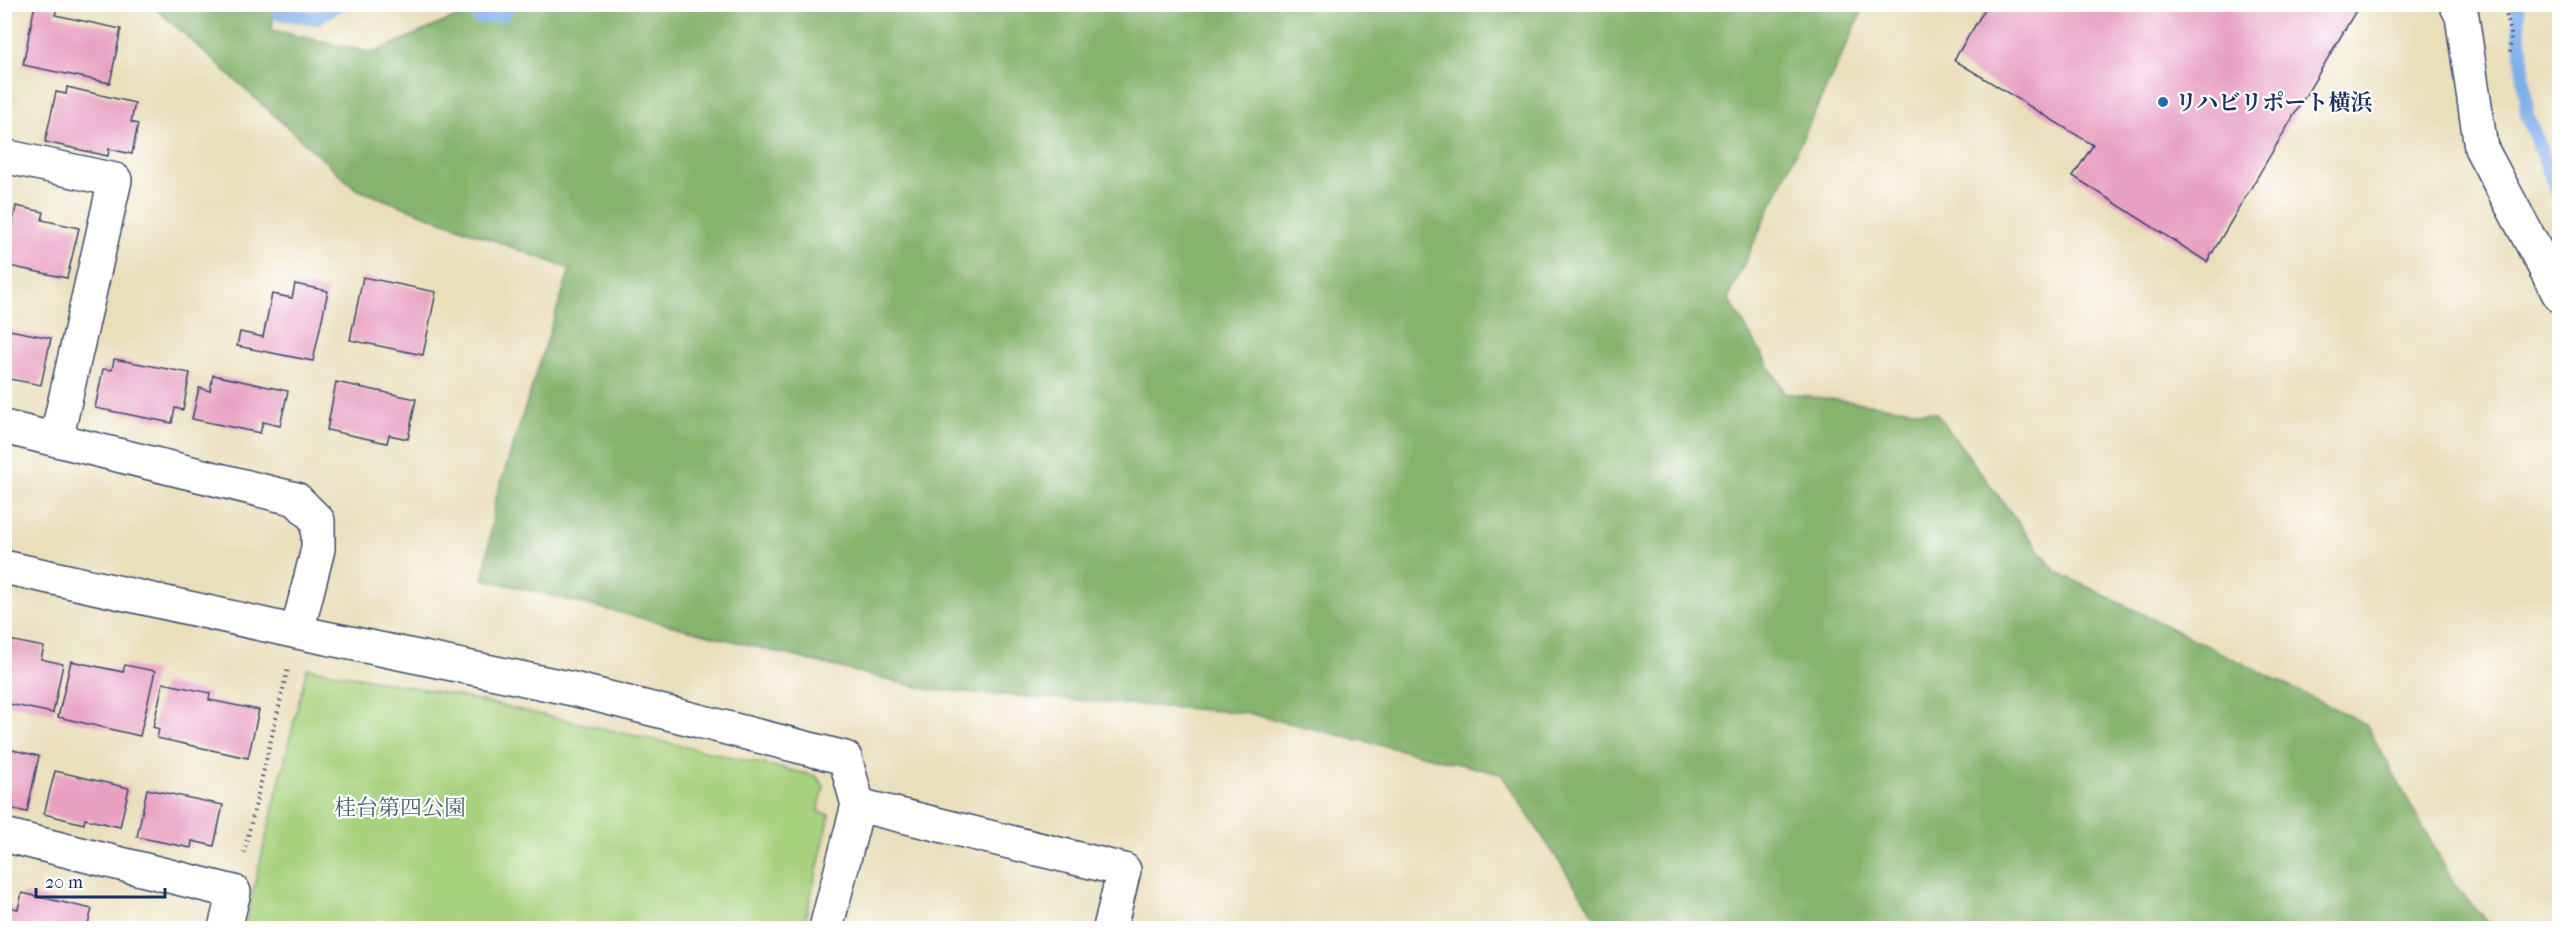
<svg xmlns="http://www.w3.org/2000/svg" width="2564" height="933" viewBox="0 0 2564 933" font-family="'IM FELL French Canon','Noto Serif JP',serif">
<rect width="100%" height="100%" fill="#fff"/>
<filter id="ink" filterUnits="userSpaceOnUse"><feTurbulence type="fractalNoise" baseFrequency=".0167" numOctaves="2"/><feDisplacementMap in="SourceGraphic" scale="12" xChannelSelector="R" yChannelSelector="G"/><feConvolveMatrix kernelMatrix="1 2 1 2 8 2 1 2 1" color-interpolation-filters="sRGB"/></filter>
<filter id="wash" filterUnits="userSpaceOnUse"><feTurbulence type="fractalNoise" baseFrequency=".008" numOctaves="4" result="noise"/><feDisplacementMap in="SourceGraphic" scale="24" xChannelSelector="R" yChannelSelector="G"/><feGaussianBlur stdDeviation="1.35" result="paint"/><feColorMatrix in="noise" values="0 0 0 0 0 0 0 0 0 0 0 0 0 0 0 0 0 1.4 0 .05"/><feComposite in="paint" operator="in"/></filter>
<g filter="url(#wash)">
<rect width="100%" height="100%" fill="#eadfbb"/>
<path fill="#a8d27e" stroke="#62806e" stroke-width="1.5" d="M307,668L440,692L816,776L824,786L818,812L830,815L803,928H244Z"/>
<path fill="#86b46d" stroke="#507266" stroke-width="1.5" d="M483,5H1865L1728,298L1785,393L1936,413L2055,571L2366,724L2456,887L2493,928H1603L1501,774L1247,713L925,689L484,579L495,501L570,269L356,189L152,5H274L272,30L373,53Z"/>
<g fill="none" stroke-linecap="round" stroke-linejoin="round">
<path stroke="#7fafea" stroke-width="14" d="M281,4L279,13L316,18L339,4
M469,4L478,17L502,15L511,4
M2517,4L2527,115L2560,199"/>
</g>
<g id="blocks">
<path fill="#e8a0c3" d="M35,4L57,8L55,15L121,29L110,83L23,65Z
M1988,4H2360L2207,262L2073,176L2093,145L1954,60Z
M4,71L10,72L6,96L4,95Z
M67,87L135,103L131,122L138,124L132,154L109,149L108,156L45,142L56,92L66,94Z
M16,206L44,212L42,220L79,228L67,278L4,265Z
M363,277L436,292L423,355L350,340Z
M295,284L328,291L313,361L237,346L240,332L263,337L272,294L292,298Z
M4,329L51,338L41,385L4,378Z
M114,359L190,373L183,410L175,408L172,423L95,408L103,369L112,370Z
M213,375L288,391L280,426L263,422L260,433L192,419L199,388L210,391Z
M336,382L416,399L408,439L389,435L387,443L327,430Z
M4,639L44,647L41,659L63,664L53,713L4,703Z
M71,661L123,672L125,665L155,671L140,736L58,717Z
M163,683L210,693L209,700L259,710L248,758L157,738L159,729L153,727Z
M4,748L39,756L27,812L4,807Z
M55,771L129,788L120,827L85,819L84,824L44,814Z
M147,789L223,805L214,846L192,841L191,848L137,837Z
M22,893L92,909L87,928H4V906L18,909Z"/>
</g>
</g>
<g filter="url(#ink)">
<use href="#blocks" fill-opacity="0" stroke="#3a496c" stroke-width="1.5"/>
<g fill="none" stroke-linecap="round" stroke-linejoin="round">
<defs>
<path id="minor" d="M2456,4L2462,16L2481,148L2560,296
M4,156L115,180L56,440
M4,427L296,499L318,521V549L297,632
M4,567L297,632L573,689L845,758L858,805L826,928
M858,805L1124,870L1110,928
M4,835L234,892L225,928"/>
</defs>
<use href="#minor" stroke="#3a496c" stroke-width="36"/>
<path stroke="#3a496c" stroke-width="4" stroke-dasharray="1.5 4.5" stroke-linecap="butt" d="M2503,4L2511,32L2510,53
M244,853L288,668"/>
<use href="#minor" stroke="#fff" stroke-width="33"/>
</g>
</g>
<circle fill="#1f6fb2" stroke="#fff" stroke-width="2" cx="2163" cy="102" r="6"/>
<g text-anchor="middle" stroke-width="4.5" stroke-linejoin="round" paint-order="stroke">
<g font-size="22" font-weight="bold" fill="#1b2f5e" stroke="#fff" text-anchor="start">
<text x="2175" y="110">リハビリポート横浜</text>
</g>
<g font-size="22" fill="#456068" stroke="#fff">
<text x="400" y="815">桂台第四公園</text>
</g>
</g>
<rect width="2564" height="933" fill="none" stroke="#fff" stroke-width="24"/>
<path d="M36 888v9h129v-9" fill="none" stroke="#1b2f5e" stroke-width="3"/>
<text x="45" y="888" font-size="18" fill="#1b2f5e" stroke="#ffffff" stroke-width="4.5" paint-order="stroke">20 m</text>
</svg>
